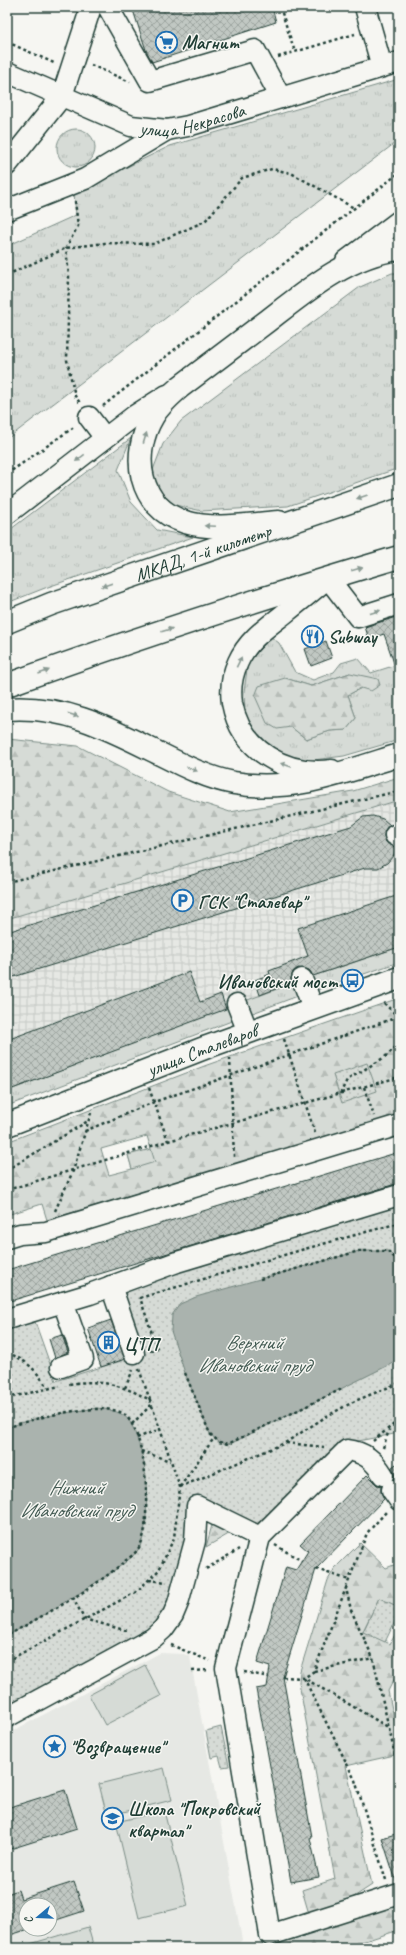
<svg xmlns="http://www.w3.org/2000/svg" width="406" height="1955" viewBox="0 0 406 1955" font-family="Caveat,sans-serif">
<defs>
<pattern id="industrial-grid" width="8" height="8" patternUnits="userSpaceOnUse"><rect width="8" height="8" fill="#e6e8e4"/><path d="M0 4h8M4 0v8" fill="none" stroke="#c5c8c4"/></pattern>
<pattern id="grass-tufts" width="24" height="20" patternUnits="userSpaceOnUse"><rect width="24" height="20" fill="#d6dbd6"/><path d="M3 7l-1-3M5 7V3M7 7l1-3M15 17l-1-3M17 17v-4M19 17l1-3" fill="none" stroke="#b7bdb8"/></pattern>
<pattern id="forest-firs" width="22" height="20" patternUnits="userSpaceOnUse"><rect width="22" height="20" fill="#d6dbd6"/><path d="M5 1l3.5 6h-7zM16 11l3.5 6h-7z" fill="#b7bdb8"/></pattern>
<pattern id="park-dots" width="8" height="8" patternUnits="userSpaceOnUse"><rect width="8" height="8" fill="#d6dbd6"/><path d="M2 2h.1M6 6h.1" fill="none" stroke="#b7bdb8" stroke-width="1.8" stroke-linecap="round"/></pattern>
<pattern id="building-cross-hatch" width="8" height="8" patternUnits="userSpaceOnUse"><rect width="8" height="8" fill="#c1c8c3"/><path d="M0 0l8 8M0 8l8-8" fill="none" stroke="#9ca49f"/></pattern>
</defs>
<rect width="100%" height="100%" fill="#f6f6f2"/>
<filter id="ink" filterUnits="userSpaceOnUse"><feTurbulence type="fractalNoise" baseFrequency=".025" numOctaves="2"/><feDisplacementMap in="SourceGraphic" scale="8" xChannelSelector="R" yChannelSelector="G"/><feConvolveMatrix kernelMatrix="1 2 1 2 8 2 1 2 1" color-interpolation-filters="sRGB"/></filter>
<g filter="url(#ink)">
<path fill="#e6e8e4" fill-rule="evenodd" d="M160,1653L184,1654L190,1657L242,1940L238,1944L227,1948H7V1734ZM26,1905H50V1929H26Z"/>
<path fill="url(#industrial-grid)" d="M399,800V947L260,995L7,1091V918Z"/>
<path fill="url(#grass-tufts)" stroke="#7a8c85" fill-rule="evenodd" d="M399,79V140L7,439V246L76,215L74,193L170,146Z
M57 148a19 19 0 1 1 38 0a19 19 0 1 1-38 0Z
M392,273H399V468L288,506L202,511L175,505L156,489L153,470L163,444L181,421L360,287Z
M131,438L118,470L131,502L157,530L193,537L45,588L7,603V532Z
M271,637L279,643L295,672L313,680L334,672L341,663L358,658L371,673L399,664V740L344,756L306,761L285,755L260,738L245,714L244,692L248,662ZM350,673L361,688L348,695L356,718L346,730L330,731L306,739L291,727L285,678L311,686Z
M399,947V962L314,991L310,977Z
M298,981L303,994L7,1106V1091Z"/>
<path fill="url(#forest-firs)" stroke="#7a8c85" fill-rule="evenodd" d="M350,673L378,679L380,685L371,691L361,688L348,695L356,718L346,730L330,731L306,739L291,727L277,729L267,723L255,696L259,686L285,678L311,686Z
M7,739L78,746L168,792L230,812L353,791L399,777V800L7,919Z
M399,998V1104L395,1105L398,1116L47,1220L42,1204L7,1215V1142L207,1065ZM147,1136L151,1149L128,1155L132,1169L109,1175L101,1149Z
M218,1522L234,1531L206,1547L212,1525Z
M360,1543L386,1568L399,1563V1607L379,1598L363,1631L390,1644L399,1627V1670L388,1691L399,1741V1754L346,1766L372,1885L343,1904L309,1914L302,1890L335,1879L299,1683L300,1671L328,1580L335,1568Z
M399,1903V1930L343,1948H257Z"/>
<path fill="url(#park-dots)" stroke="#7a8c85" d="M367,1063L377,1091L342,1103L333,1075Z
M399,1198V1433L343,1444L259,1529L192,1502V1537L160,1627L7,1714V1328L34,1319L56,1381L137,1356L115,1290Z
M379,1598L399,1607V1613L385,1642L363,1632Z
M221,1727L229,1766L222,1767L219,1756L211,1758L206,1731Z"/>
<path fill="#d6dbd6" stroke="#7a8c85" d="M151,1149L155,1162L132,1169L128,1155Z
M145,1665L161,1696L105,1725L89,1695Z
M164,1768L172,1800L107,1816L99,1784Z
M164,1811L188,1906L139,1918L116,1822Z
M88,1927L94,1948H31L30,1944Z"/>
<path fill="#aab3ae" stroke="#72847d" d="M359,1251H388L399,1262V1360L236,1441L228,1444L219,1442L210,1434L185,1373L171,1331L172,1315L180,1304L196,1297Z
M97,1408C131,1412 131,1420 141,1451C148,1471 150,1532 138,1550C131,1560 113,1571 103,1578C71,1599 39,1618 7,1636V1428C35,1416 67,1413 97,1408Z"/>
<path fill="url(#building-cross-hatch)" stroke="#1f3d34" d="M132,7H272L276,22L152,62L146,50Z
M399,616V672H397L384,634L369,639L365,627Z
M326,641L332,658L311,666L305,649Z
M373,816L383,819L390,825L385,830L384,836L386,842L396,848L394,855L387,863L378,868H365L7,979V932L351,826L363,817Z
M399,895V947L313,976L309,970L298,968L293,972L291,978V983L260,995L255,980L270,974L269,971L308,956L298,928Z
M189,972L200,1002L221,994L226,1009L7,1091V1040Z
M399,1152V1183L7,1302V1270Z
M111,1320L125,1359L101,1367L88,1328Z
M62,1335L68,1352L55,1358L49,1339Z
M399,1462V1481L394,1479V1474L392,1467Z
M367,1475L377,1485L381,1486V1491L384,1499L316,1569L283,1677L312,1837L310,1838L319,1877L291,1882L256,1689L267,1687L270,1667L257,1663L286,1567L296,1570L308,1551L300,1544Z
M65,1790L77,1828L7,1850V1808Z
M399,1833V1881H396L382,1838Z
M74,1882L84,1911L50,1922V1905H26V1930L7,1936V1894L18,1890L21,1899Z"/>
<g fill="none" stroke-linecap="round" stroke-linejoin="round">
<defs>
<g id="minor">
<path d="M108,7L150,81L255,50L281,98"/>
<path d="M365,7L382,67"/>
<path id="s1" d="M7,72L131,126L167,130L188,126L399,62"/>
<path d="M7,165L62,96L91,7"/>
<path d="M7,210L85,179L167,130"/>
<path d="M346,261L399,221"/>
<path d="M89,417L105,438"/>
<path d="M7,514L134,416L167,395"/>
<path d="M332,770C286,776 241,751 232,703C230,689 232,675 238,662C248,640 266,628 284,614C299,602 314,590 328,578L358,617L399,604"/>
<path d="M395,835L399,837"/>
<path d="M302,979L313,1008"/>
<path d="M237,1004L248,1032"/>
<path d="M7,1238L20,1234L46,1232L399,1125"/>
<path d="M111,1286L134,1353"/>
<path d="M7,1319L90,1294L177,1262L399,1195"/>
<path d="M61,1367L83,1359L63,1302"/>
<path d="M383,1475C374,1460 364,1452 347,1450L260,1537L226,1668L270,1935L399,1894"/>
<path d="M392,1490L399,1500"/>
<path d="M7,1717L153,1638L163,1629L173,1615L178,1603L195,1541L197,1506L260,1537"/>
</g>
<g id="major">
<path d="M279,522C249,524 215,531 185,522C138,508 130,454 153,416C160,404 170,396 180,387C209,365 237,344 266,322C305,292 348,255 399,249"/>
<path d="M7,709C65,705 108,728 158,753C182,765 207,778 234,783C292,793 345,772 399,755"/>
<path id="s2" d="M7,1125L207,1047L399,978"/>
</g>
<g id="highway">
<path id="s3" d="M7,622L51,604L399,485"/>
<path d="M7,685C136,638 267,596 399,557"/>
</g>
</defs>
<use href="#minor" stroke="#1f3d34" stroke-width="23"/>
<use href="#major" stroke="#1f3d34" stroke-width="25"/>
<use href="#highway" stroke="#1f3d34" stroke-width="25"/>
<path stroke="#1f3d34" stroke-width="2.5" stroke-dasharray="3 3" stroke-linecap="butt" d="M280,7L295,52
M7,42L54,63
M278,57L355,34
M91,65L130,82
M7,93L12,96
M75,201L78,226L66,248L69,276L67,360L75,396L80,403
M7,275L66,248L105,243L154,244L205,221L242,178L272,169L291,173L354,208
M103,406L399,173
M7,474L74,427
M7,882L399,791
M384,1003L399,1018
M284,1039L315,1133
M230,1058L234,1157
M364,1087L374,1116
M149,1088L168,1141
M340,1094L347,1080L385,1057L399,1044
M85,1131L154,1102L398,1017
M7,1170L88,1121
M7,1190L168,1141L399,1077
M55,1211L73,1171L91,1113
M260,1279L359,1251H388L399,1262
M150,1351L157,1348L140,1298L301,1250L399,1223
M7,1353C25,1359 38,1371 47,1388
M139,1369L150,1400
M185,1373L210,1434L219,1442L228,1444L344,1388
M125,1388L133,1370
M7,1398L60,1386
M132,1424L152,1404
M7,1428C29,1419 106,1399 125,1415C140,1428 146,1470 146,1490C146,1506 148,1535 138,1549C135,1554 129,1558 125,1561C90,1592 46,1613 7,1636
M137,1438L160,1429
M373,1441L399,1420
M286,1443L324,1447
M383,1448L389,1430
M141,1451L170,1461
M180,1487L285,1443L327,1416L355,1401L399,1383
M180,1487L214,1438
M275,1545L302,1561
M206,1569L239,1549
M316,1569L349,1580
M149,1580L167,1582
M346,1588L367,1533L386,1512
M73,1597L84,1619L128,1631
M171,1645L210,1661
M7,1661L136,1592L159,1570L174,1538L180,1487L150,1400C122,1385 102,1379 69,1384
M192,1671L210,1670
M314,1671L373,1658
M244,1672L269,1677
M283,1677L304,1678L388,1727
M386,1880L355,1780L304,1678L314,1671L346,1588L351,1610L373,1658L395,1755L399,1765
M245,1948L256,1945"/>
<use href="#minor" stroke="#f6f6f2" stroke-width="20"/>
<use href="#major" stroke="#f6f6f2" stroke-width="22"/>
<use href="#highway" stroke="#f6f6f2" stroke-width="22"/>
</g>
<defs><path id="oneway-solid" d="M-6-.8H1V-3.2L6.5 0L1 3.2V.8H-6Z"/></defs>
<g fill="#8a9a93">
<use href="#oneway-solid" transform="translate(145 438) rotate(-73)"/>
<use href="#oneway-solid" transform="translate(80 458) rotate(142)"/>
<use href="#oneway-solid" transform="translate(362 497) rotate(161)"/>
<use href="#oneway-solid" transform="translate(210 526) rotate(-177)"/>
<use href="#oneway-solid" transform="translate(357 569) rotate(-16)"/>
<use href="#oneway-solid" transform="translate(107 585) rotate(161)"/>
<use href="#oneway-solid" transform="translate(375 612) rotate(-18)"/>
<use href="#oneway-solid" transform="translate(167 630) rotate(-18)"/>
<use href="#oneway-solid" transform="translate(239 662) rotate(-64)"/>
<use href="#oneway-solid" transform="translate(44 672) rotate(-20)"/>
<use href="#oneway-solid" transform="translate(73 715) rotate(17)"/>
<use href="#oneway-solid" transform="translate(286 765) rotate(-161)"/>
<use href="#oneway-solid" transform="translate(192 769) rotate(22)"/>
</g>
</g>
<defs>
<symbol id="supermarket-ring" viewBox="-11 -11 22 22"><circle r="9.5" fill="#f6f6f2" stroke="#1f6fb2" stroke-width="1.5"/><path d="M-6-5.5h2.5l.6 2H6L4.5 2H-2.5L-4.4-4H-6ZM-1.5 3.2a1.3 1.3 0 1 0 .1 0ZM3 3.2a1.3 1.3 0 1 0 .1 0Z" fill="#1f6fb2"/></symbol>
<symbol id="restaurant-ring" viewBox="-11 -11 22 22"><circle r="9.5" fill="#f6f6f2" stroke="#1f6fb2" stroke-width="1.5"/><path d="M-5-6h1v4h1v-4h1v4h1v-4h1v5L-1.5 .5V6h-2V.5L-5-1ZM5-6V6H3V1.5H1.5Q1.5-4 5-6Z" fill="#1f6fb2"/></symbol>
<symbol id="parking-ring" viewBox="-11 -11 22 22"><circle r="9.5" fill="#f6f6f2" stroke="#1f6fb2" stroke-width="1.5"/><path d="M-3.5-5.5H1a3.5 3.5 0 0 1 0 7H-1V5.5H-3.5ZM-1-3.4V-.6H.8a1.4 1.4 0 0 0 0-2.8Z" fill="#1f6fb2"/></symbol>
<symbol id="bus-ring" viewBox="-11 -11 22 22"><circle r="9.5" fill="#f6f6f2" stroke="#1f6fb2" stroke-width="1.5"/><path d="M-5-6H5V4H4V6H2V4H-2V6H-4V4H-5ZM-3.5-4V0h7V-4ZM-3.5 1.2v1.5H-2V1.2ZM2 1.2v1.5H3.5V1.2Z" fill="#1f6fb2"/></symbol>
<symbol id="building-ring" viewBox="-11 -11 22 22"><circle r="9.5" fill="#f6f6f2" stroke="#1f6fb2" stroke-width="1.5"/><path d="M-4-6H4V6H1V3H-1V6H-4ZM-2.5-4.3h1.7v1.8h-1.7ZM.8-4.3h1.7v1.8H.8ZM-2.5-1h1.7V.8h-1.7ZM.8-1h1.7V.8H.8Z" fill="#1f6fb2"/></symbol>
<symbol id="sight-ring" viewBox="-11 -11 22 22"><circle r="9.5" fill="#f6f6f2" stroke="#1f6fb2" stroke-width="1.5"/><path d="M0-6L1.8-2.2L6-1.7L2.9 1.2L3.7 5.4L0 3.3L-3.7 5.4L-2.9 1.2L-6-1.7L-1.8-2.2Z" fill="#1f6fb2"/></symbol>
<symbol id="school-ring" viewBox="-11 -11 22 22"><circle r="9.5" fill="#f6f6f2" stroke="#1f6fb2" stroke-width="1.5"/><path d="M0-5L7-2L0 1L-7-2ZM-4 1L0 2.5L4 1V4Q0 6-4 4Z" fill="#1f6fb2"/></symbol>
</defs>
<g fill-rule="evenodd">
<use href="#supermarket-ring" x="154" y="30" width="25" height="25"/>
<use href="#restaurant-ring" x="300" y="624" width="25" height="25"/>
<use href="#parking-ring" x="170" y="888" width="25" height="25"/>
<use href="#bus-ring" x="340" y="968" width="25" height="25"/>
<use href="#building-ring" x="96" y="1330" width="25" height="25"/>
<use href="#sight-ring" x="42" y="1734" width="25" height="25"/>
<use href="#school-ring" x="100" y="1806" width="25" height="25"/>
</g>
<g text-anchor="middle" stroke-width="3" stroke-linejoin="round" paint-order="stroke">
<g font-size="19" font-weight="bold" fill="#1f3d34" stroke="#f6f6f2" text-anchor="start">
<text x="182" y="49">Магнит</text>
<text x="328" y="643">Subway</text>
<text x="198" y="908">ГСК "Сталевар"</text>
<text x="338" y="988" text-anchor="end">Ивановский мост</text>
<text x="124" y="1350">ЦТП</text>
<text x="70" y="1753">"Возвращение"</text>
<text x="128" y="1815">Школа "Покровский<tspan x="128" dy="22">квартал"</tspan></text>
</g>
<g font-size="19" fill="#1f3d34" stroke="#f6f6f2">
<text dy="7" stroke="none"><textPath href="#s1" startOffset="198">улица Некрасова</textPath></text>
<text dy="7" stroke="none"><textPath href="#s3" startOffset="208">МКАД, 1-й километр</textPath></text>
<text dy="7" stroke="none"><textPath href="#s2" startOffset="209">улица Сталеваров</textPath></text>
</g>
<g font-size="20" font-style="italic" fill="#425a52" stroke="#f6f6f2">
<text x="254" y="1349">Верхний<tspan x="254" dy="23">Ивановский пруд</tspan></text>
<text x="76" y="1494">Нижний<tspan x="76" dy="23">Ивановский пруд</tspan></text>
</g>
</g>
<rect width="406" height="1955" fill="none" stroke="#f6f6f2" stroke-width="24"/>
<rect x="12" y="12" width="382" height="1931" fill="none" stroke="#1f3d34" stroke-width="1.5" filter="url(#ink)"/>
<g transform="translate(38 1917) rotate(251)"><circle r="19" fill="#f6f6f2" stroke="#a0aca6"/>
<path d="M0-3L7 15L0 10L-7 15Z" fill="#1f6fb2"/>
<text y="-6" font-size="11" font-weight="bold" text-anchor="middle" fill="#1f3d34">С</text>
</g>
</svg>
